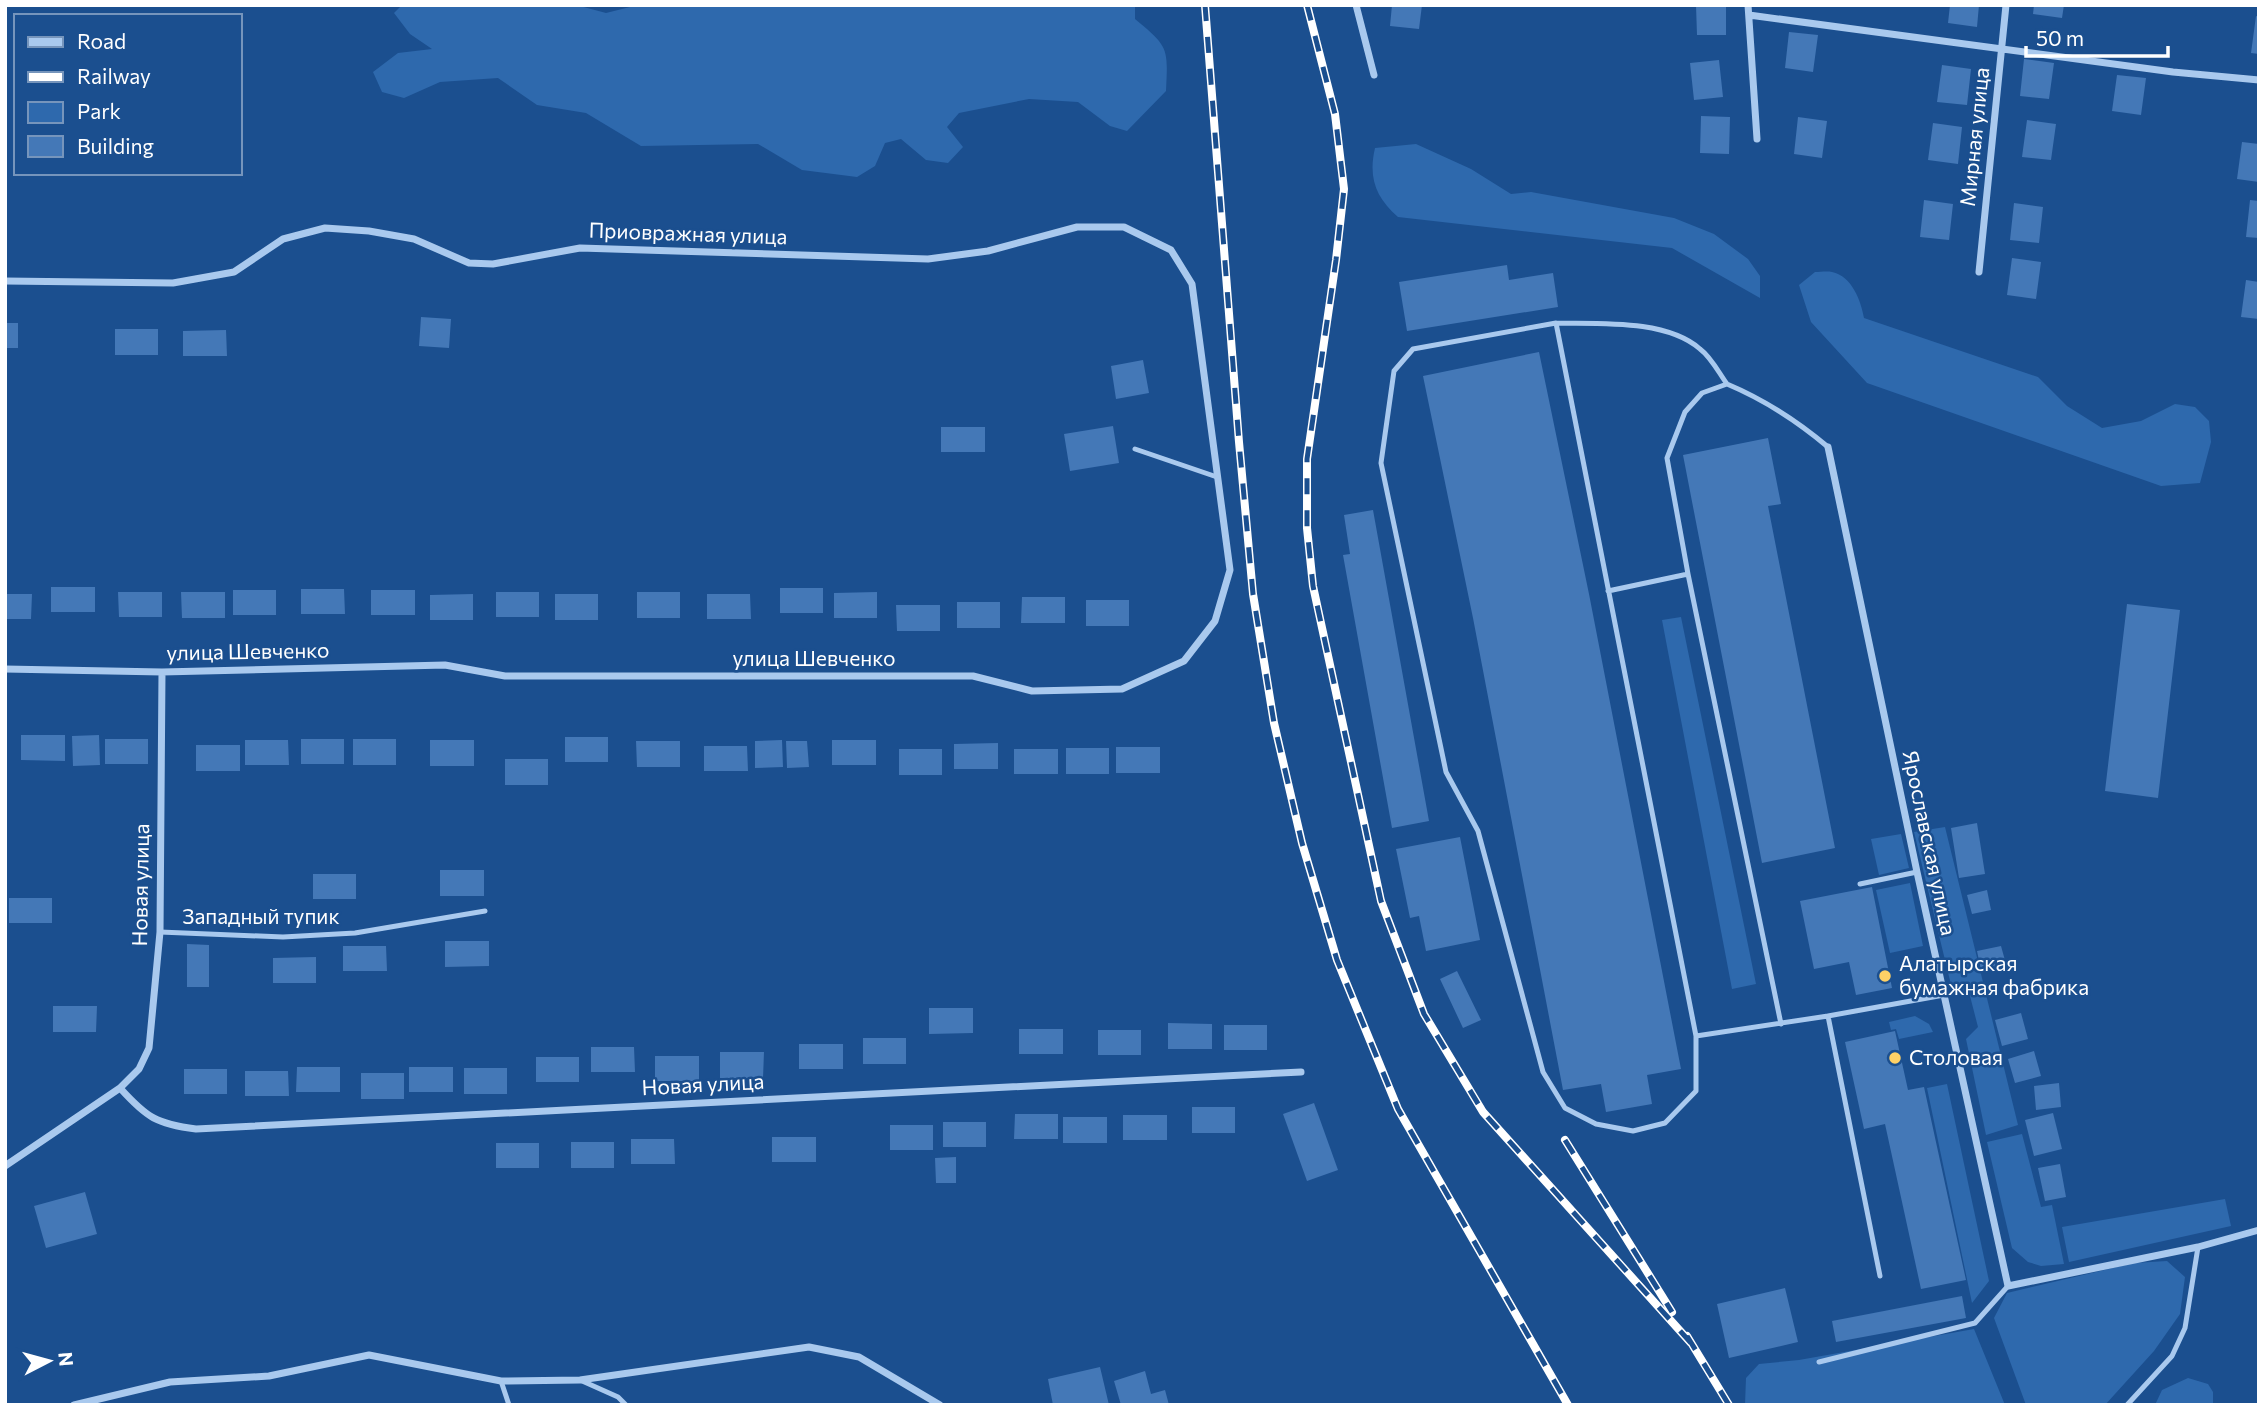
<svg xmlns="http://www.w3.org/2000/svg" width="2264" height="1410" viewBox="0 0 2264 1410" font-family="Commissioner,sans-serif">
<rect width="100%" height="100%" fill="#1b4f8f"/>
<path fill="#2e69ad" d="M402,5H576L606,13L638,5H1135V19C1169,47 1168,48 1166,91L1127,131L1110,126L1078,102L1029,99L959,113L947,127L963,147L948,163L926,160L901,139L885,143L875,166L857,177L802,170L758,144L641,146L586,113L537,105L498,78L440,82L404,98L382,92L373,72L398,53L432,49L410,34L394,13Z
M1416,144L1471,169L1511,194L1531,192L1674,218L1714,234L1748,259L1760,276V298L1672,248L1398,217C1376,198 1368,178 1375,148Z
M1815,272C1820,272 1827,271 1832,272C1852,276 1861,301 1864,318L2038,377L2067,406L2102,428L2141,421L2175,404L2195,407L2209,421L2211,442L2200,483L2161,486L1867,383L1811,322L1799,285Z
M1681,617L1756,984L1732,989L1662,620Z
M1945,827L2018,1125L1986,1135L1966,1039L1978,1027L1970,996L1952,989L1914,832Z
M1901,834L1909,868L1879,875L1871,839Z
M1910,883L1923,946L1890,953L1876,890Z
M1915,1016L1929,1024L1933,1032L1899,1039L1896,1029L1891,1030L1889,1022Z
M1947,1084L1989,1281L1972,1303L1927,1088Z
M2022,1134L2041,1207L2052,1205L2064,1264L2041,1266L2028,1262L2012,1248L1987,1142Z
M2225,1199L2231,1226L2069,1262L2062,1227Z
M2167,1261L2185,1277L2180,1314L2154,1351L2105,1405H2026L1994,1318L2007,1293L2134,1263Z
M1974,1329L2005,1405H1745L1746,1378L1759,1364L1799,1360Z
M2188,1378L2208,1384L2213,1392V1405H2155L2162,1390Z"/>
<path fill="#4478b7" d="M1392,5H1422L1419,29L1390,26Z
M1696,5H1726V35H1697Z
M1950,5H1979L1977,27L1948,23Z
M2034,5H2064L2062,18L2033,14Z
M2256,16L2259,17V54L2251,53Z
M1789,32L1818,35L1813,72L1785,68Z
M2024,59L2054,63L2049,99L2020,96Z
M1719,60L1723,97L1694,100L1690,63Z
M1942,65L1971,69L1967,105L1937,102Z
M2117,75L2146,78L2141,115L2112,111Z
M1701,116L1730,117L1729,154L1700,153Z
M1798,117L1827,121L1822,158L1794,154Z
M2027,120L2056,124L2051,160L2022,157Z
M1933,123L1962,127L1958,164L1928,160Z
M2242,142L2259,144V182L2237,179Z
M1924,200L1953,204L1949,240L1920,237Z
M2250,200L2259,201V238L2246,237Z
M2014,203L2043,207L2039,243L2010,240Z
M2012,258L2041,262L2036,299L2007,295Z
M1507,265L1509,280L1553,273L1558,307L1407,331L1399,282Z
M2246,280L2259,282V319L2241,317Z
M421,317L451,319L449,348L419,346Z
M5,323H18V348H5Z
M115,329H158V355H115Z
M226,330L227,356H183V331Z
M1539,352L1589,594L1681,1069L1647,1075L1652,1104L1606,1112L1601,1084L1563,1090L1473,618L1423,376Z
M1143,360L1149,393L1116,399L1111,366Z
M1113,426L1119,463L1070,471L1064,434Z
M941,427H985V452H941Z
M1768,438L1781,504L1768,506L1835,848L1762,863L1683,455Z
M1373,510L1429,821L1392,828L1343,555L1350,554L1344,515Z
M51,587H95V612H51Z
M780,588H823V613H780Z
M301,589H344L345,614H301Z
M233,590H276V615H233Z
M371,590H415V615H371Z
M118,592H162V617H119Z
M181,592H225V618H182Z
M496,592H539V617H496Z
M637,592H680V618H637Z
M877,592V618H834V593Z
M5,594H32L31,619H5Z
M473,594V620H430V595Z
M555,594H598V620H555Z
M707,594H750L751,619H707Z
M1022,597H1065V623H1021Z
M1086,600H1129V626H1086Z
M957,602H1000V628H957Z
M2127,604L2180,610L2158,798L2105,791Z
M896,605H940V631H897Z
M21,735H65V761L21,760Z
M99,735L100,765L73,766L72,736Z
M565,737H608V762H565Z
M105,739H148V764H105Z
M301,739H344V764H301Z
M353,739H396V765H353Z
M245,740H288L289,765H245Z
M430,740H474V766H430Z
M782,740L783,767L755,768V741Z
M832,740H876V765H832Z
M636,741H680V767H637Z
M786,741H807L809,767L787,768Z
M998,743V769H954V744Z
M196,745H240V771H196Z
M704,746H747L748,771H704Z
M1116,747H1160V773H1116Z
M1066,748H1109V774H1066Z
M899,749H942V775H899Z
M1014,749H1058V774H1014Z
M505,759H548V785H505Z
M1977,823L1985,874L1959,878L1951,828Z
M1460,837L1480,940L1426,951L1419,916L1410,918L1396,849Z
M440,870H484V896H440Z
M313,874H356V899H313Z
M1872,887L1892,988L1856,995L1849,962L1814,969L1800,901Z
M1987,890L1991,910L1972,914L1967,895Z
M9,898H52V923H9Z
M445,941H489V966L445,967Z
M187,944L209,945V987H187Z
M343,946H386L387,971H343Z
M2001,946L2006,964L1981,970L1977,951Z
M316,957V983H273V958Z
M1457,971L1481,1020L1463,1028L1440,979Z
M53,1006H97L96,1032H53Z
M929,1008H973V1033L929,1034Z
M2021,1013L2028,1039L2002,1046L1995,1020Z
M1168,1023L1212,1024V1049H1168Z
M1224,1025H1267V1050H1224Z
M1019,1029H1063V1054H1019Z
M1098,1030H1141V1055H1098Z
M1895,1031L1908,1090L1924,1087L1966,1280L1921,1289L1885,1124L1864,1129L1845,1042Z
M863,1038H906V1064H863Z
M799,1044H843V1069H799Z
M591,1047H634L635,1072H591Z
M2034,1051L2041,1076L2015,1083L2008,1059Z
M720,1052H764L763,1078H720Z
M655,1056H699V1081H655Z
M536,1057H579V1082H536Z
M297,1067H340V1092H296Z
M409,1067H453V1092H409Z
M464,1068H507V1094H464Z
M184,1069H227V1094H184Z
M245,1071H288L289,1096H245Z
M361,1073H404V1099H361Z
M2059,1083L2061,1107L2036,1110L2034,1086Z
M1314,1103L1338,1170L1307,1181L1283,1114Z
M1192,1107H1235V1133H1192Z
M2053,1113L2062,1149L2034,1156L2025,1120Z
M1015,1114H1058V1139H1014Z
M1123,1115H1167V1140H1123Z
M1063,1117H1107V1143H1063Z
M943,1122H986V1147H943Z
M890,1125H933V1150H890Z
M772,1137H816V1162H772Z
M631,1139H674L675,1164H631Z
M571,1142H614V1168H571Z
M496,1143H539V1168H496Z
M956,1157V1183H936L935,1158Z
M2060,1164L2066,1197L2045,1201L2038,1168Z
M85,1192L97,1234L46,1248L34,1206Z
M1785,1288L1798,1342L1729,1358L1717,1304Z
M1962,1296L1966,1318L1836,1342L1832,1321Z
M1100,1367L1109,1405H1053L1048,1379Z
M1145,1371L1151,1394L1165,1390L1169,1405H1121L1114,1381Z"/>
<g fill="none" stroke-linecap="round" stroke-linejoin="round">
<path stroke="#a9c9ee" stroke-width="5" d="M1556,323C1598,324 1666,319 1700,349C1711,357 1719,373 1727,384
M1135,449L1217,477
M1688,574L1781,1024
M1608,591L1688,574L1667,458L1685,412L1702,393L1727,384C1765,400 1796,420 1828,447
M1860,884L1917,872
M160,932L283,937L355,933L485,911
M1828,1016L1880,1276
M1696,1036V1091L1665,1123L1633,1131L1596,1124L1565,1108L1543,1072L1478,831L1446,772L1381,463L1394,371L1413,349L1556,323L1696,1036L1828,1016L1944,995
M1819,1362L1975,1323L2008,1286
M580,1380L618,1397L626,1405
M501,1381L509,1405
M2127,1405L2172,1356L2185,1328L2198,1247"/>
<path stroke="#a9c9ee" stroke-width="7" d="M1356,5L1374,75
M1748,5L1757,139
M1749,15L2173,72L2259,80
M1979,272L2006,5
M5,281L173,283L234,272L283,239L325,228L369,231L414,239L469,263L493,264L580,248L928,259L988,251L1077,227H1124L1171,250L1192,284L1230,570L1215,621L1184,661L1122,689L1032,691L973,676H505L445,665L162,672L5,669
M1828,447L1917,872L2008,1286L2198,1247L2259,1230
M120,1088C147,1118 157,1124 196,1129L1301,1072
M5,1166L120,1088L139,1069L149,1048L160,932L162,672
M74,1405L170,1382L269,1376L369,1355L501,1381L580,1380L809,1347L859,1357L940,1405"/>
<defs>
<path id="rail" d="M1205,5L1239,442L1253,594L1274,723L1302,843L1337,960L1398,1109L1568,1405
M1307,5L1335,114L1344,189L1336,260L1307,459V528L1313,586L1381,901L1424,1014L1483,1112L1691,1343
M1565,1140L1672,1312
M1687,1336L1729,1405"/>
</defs>
<use href="#rail" stroke="#fff" stroke-width="8"/>
<use href="#rail" stroke="#1b4f8f" stroke-width="5" stroke-dasharray="16" stroke-linecap="butt"/>
</g>
<g fill="#ffd166" stroke="#1b4f8f" stroke-width="2.5">
<circle cx="1885" cy="976" r="7"/>
<circle cx="1895" cy="1058" r="7"/>
</g>
<g text-anchor="middle" stroke-width="5" stroke-linejoin="round" paint-order="stroke">
<g font-size="21" fill="#fff" stroke="#1b4f8f">
<text transform="translate(1975 137) rotate(-84)" y="7">Мирная улица</text>
<text transform="translate(688 234) rotate(2)" y="7">Приовражная улица</text>
<text transform="translate(248 652) rotate(-1)" y="7">улица Шевченко</text>
<text x="814" y="666">улица Шевченко</text>
<text transform="translate(1929 843) rotate(78)" y="7">Ярославская улица</text>
<text transform="translate(141 885) rotate(-89)" y="7">Новая улица</text>
<text x="261" y="924">Западный тупик</text>
<text transform="translate(703 1085) rotate(-3)" y="7">Новая улица</text>
</g>
<g font-size="21" fill="#fff" stroke="#1b4f8f" text-anchor="start">
<text x="1899" y="971">Алатырская<tspan x="1899" dy="24">бумажная фабрика</tspan></text>
<text x="1909" y="1065">Столовая</text>
</g>
</g>
<rect width="2264" height="1410" fill="none" stroke="#ffffff" stroke-width="14"/>
<rect x="14" y="14" width="228" height="161" fill="#1b4f8f" stroke="#7695bc" stroke-width="2"/>
<rect x="28" y="37" width="35" height="10" fill="#a9c9ee" stroke="#7695bc" stroke-width="2"/>
<text x="77" y="49" font-size="21" fill="#ffffff">Road</text>
<rect x="28" y="72" width="35" height="10" fill="#ffffff" stroke="#7695bc" stroke-width="2"/>
<text x="77" y="84" font-size="21" fill="#ffffff">Railway</text>
<rect x="28" y="102" width="35" height="21" fill="#2e69ad" stroke="#7695bc" stroke-width="2"/>
<text x="77" y="119" font-size="21" fill="#ffffff">Park</text>
<rect x="28" y="136" width="35" height="21" fill="#4478b7" stroke="#7695bc" stroke-width="2"/>
<text x="77" y="154" font-size="21" fill="#ffffff">Building</text>
<g transform="translate(49 1361) rotate(84)" stroke="#1b4f8f" stroke-width="5" paint-order="stroke">
<path d="M0-5L12 26L0 18L-12 26Z" fill="#ffffff"/>
<text y="-10" font-size="19" font-weight="bold" text-anchor="middle" fill="#ffffff">N</text>
</g>
<path d="M2026 46v10h142v-10" fill="none" stroke="#ffffff" stroke-width="3.5"/>
<text x="2036" y="46" font-size="21" fill="#ffffff" stroke="#1b4f8f" stroke-width="5" paint-order="stroke">50 m</text>
</svg>
